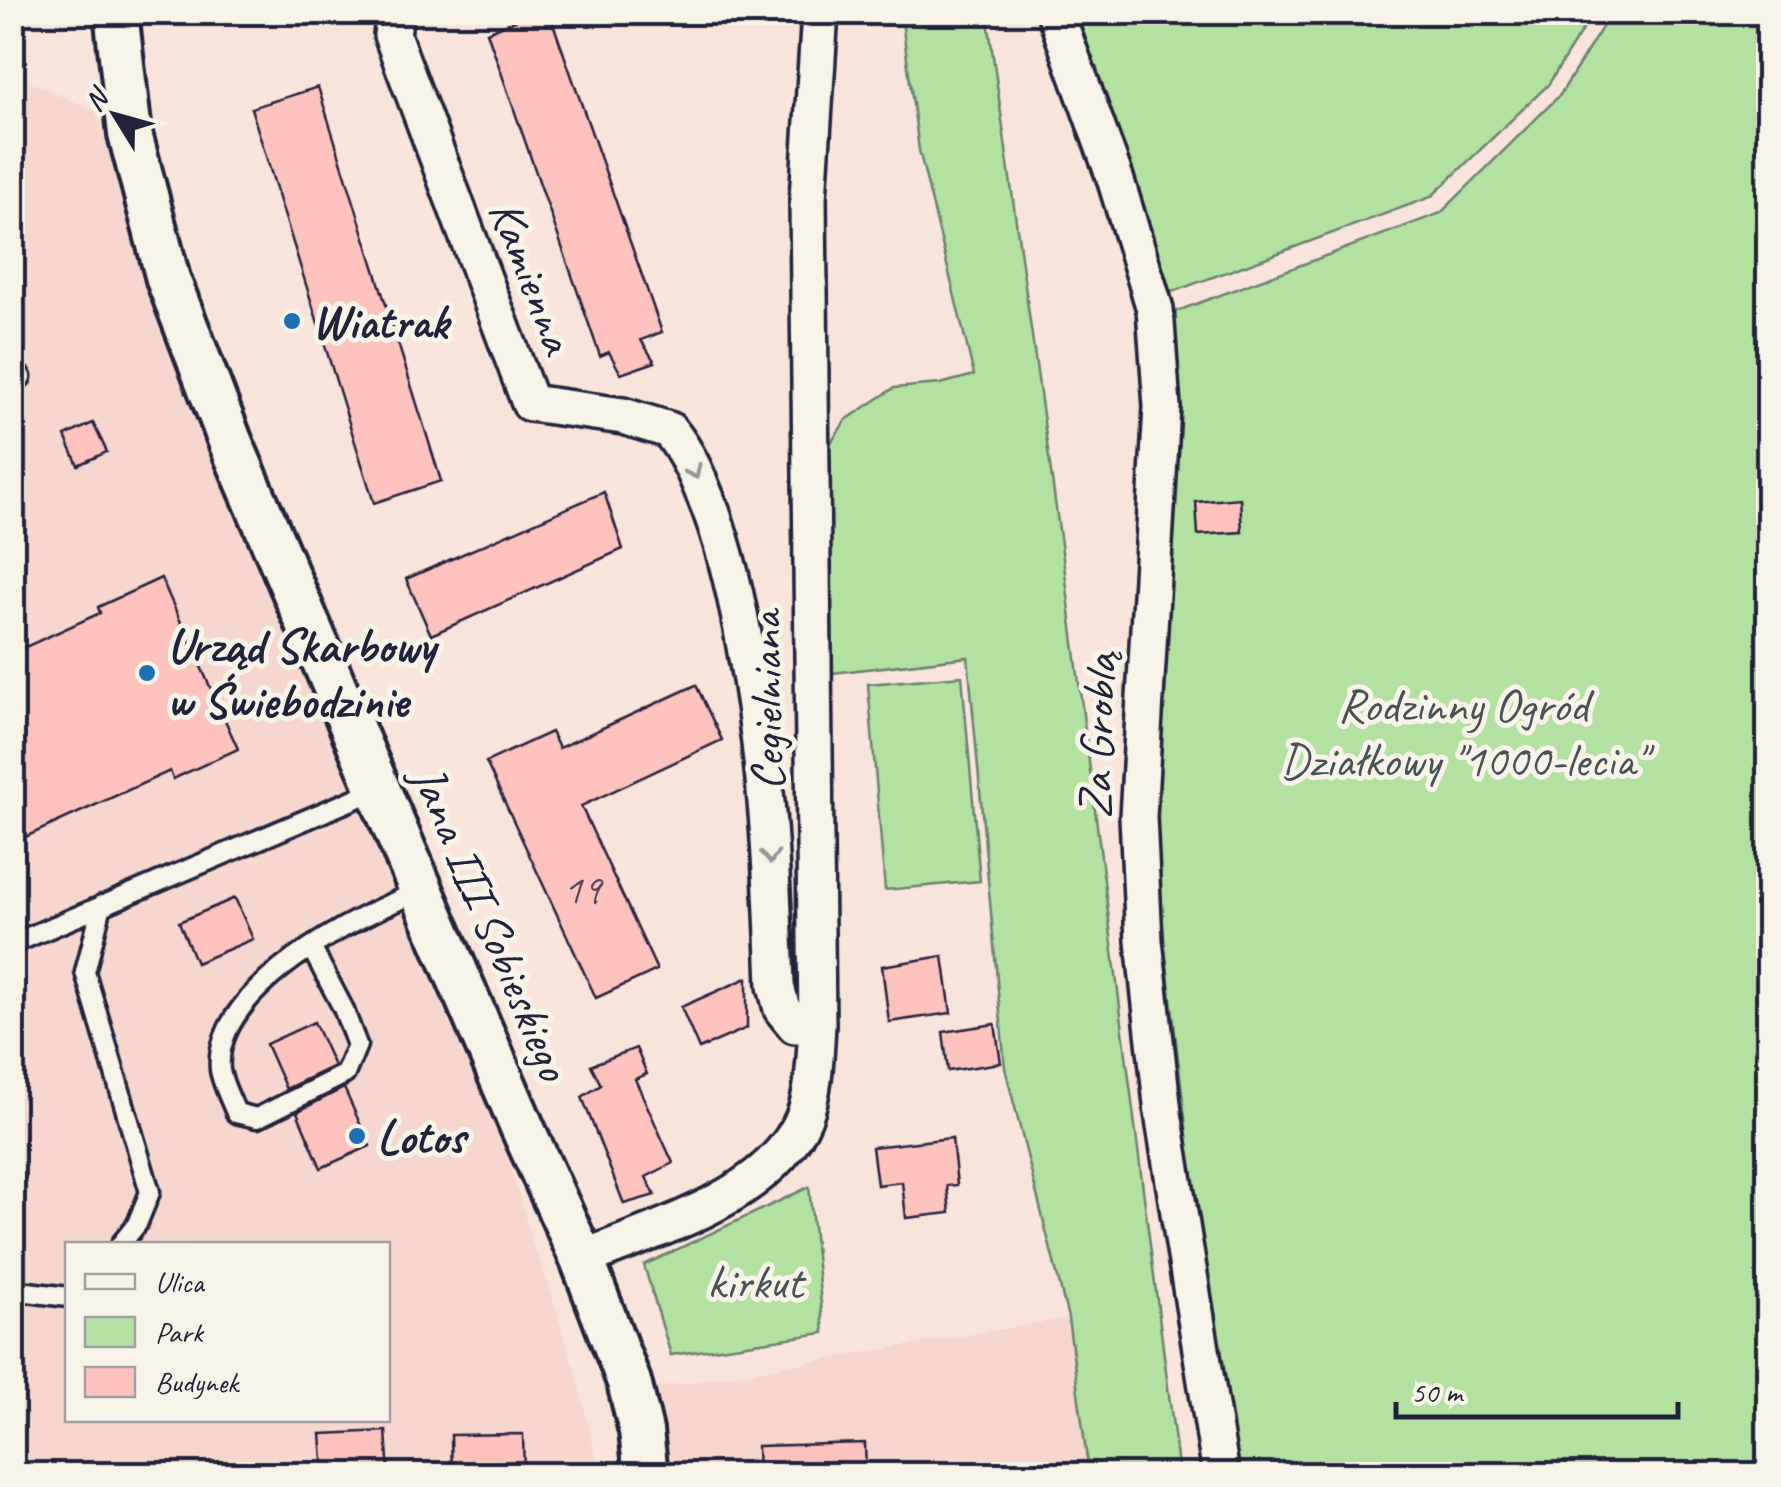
<svg xmlns="http://www.w3.org/2000/svg" width="1781" height="1487" viewBox="0 0 1781 1487" font-family="Caveat,sans-serif">
<rect width="100%" height="100%" fill="#f9e4db"/>
<filter id="ink" filterUnits="userSpaceOnUse"><feTurbulence type="fractalNoise" baseFrequency=".01" numOctaves="2"/><feDisplacementMap in="SourceGraphic" scale="20" xChannelSelector="R" yChannelSelector="G"/><feConvolveMatrix kernelMatrix="1 2 1 2 8 2 1 2 1" color-interpolation-filters="sRGB"/></filter>
<g filter="url(#ink)">
<path fill="#f6d6cf" fill-rule="evenodd" d="M12,74L97,112L144,268L249,540L506,1149L533,1245L548,1284L577,1377L600,1474H13ZM68,1244H388V1420H68Z
M1068,1318L1089,1474H654L645,1390Z"/>
<path fill="#b3e1a0" stroke="#6a826e" stroke-width="2.5" d="M901,13H987L1066,580L1179,1474H1089L1068,1318L1005,1068L968,657L832,673L822,456L846,420L894,388L940,384L974,375L919,150Z
M1068,13H1593L1548,85L1431,197L1164,295Z
M1611,13H1768V1474H1236L1209,1321L1163,931L1156,801L1161,663L1179,424L1169,314L1441,213L1560,95Z
M962,676L980,881L885,890L868,684Z
M809,1187L824,1333L671,1355L644,1265Z"/>
<path fill="#fec2be" stroke="#22223b" stroke-width="2.5" d="M535,12H549L662,332L641,340L655,362L621,374L609,352L600,356L487,32Z
M318,87L441,481L374,503L251,108Z
M93,423L107,452L78,465L65,436Z
M604,492L623,549L431,635L406,579Z
M1240,498L1242,532L1198,535L1196,502Z
M161,578L238,749L173,779L170,771L12,843V653L100,613L98,607Z
M696,685L722,740L581,806L657,970L596,998L486,762L551,732L559,748Z
M235,898L253,939L196,963L179,922Z
M943,956L951,1013L889,1022L882,966Z
M747,978V1028L699,1049L681,1007Z
M314,1022L334,1066L286,1089L266,1044Z
M995,1024L1001,1063L948,1071L943,1032Z
M636,1048L647,1074L635,1079L673,1163L646,1177L655,1195L624,1204L582,1097L601,1085L591,1065Z
M344,1088L370,1146L321,1168L297,1112Z
M952,1138L957,1185L947,1186L950,1213L906,1218L902,1182L877,1185L872,1147Z
M386,1431L389,1474H324L321,1434Z
M523,1434L524,1474H452L451,1435Z
M865,1443L866,1474H758L757,1446Z"/>
<g fill="none" stroke-linecap="round" stroke-linejoin="round">
<defs>
<path id="service" d="M12,381L21,377
M102,905L85,972L150,1192L137,1224L121,1244
M12,944L378,789
M311,947L343,1008L357,1045L345,1074L257,1118L236,1113C231,1100 222,1083 220,1070C212,988 358,915 421,891
M12,1290L68,1297"/>
<path id="minor" d="M395,12L392,35L530,403L623,416L669,430C689,454 700,483 711,511C728,557 738,604 746,652C767,762 772,873 776,986L782,1009L795,1025H817
M1055,12L1115,178L1155,309L1162,407L1138,817L1144,941L1163,1113L1221,1474
M582,1259C656,1228 772,1197 804,1117C815,1088 815,1056 817,1025L808,199L820,12"/>
<path id="tertiary" d="M116,12L130,134L168,279L230,441L523,1129L582,1259L629,1382L641,1431L646,1474"/>
</defs>
<use href="#service" stroke="#22223b" stroke-width="25"/>
<use href="#minor" stroke="#22223b" stroke-width="42"/>
<use href="#tertiary" stroke="#22223b" stroke-width="50"/>
<use href="#service" stroke="#f7f3e8" stroke-width="18"/>
<use href="#minor" stroke="#f7f3e8" stroke-width="35"/>
<use href="#tertiary" stroke="#f7f3e8" stroke-width="42"/>
</g>
<defs><path id="oneway-chevron" d="M-2-3.5L2.5 0L-2 3.5" fill="none" stroke-width="1.6" stroke-linecap="round" stroke-linejoin="round" transform="scale(2.5)"/></defs>
<g stroke="#97959a">
<use href="#oneway-chevron" transform="translate(694 472) rotate(64)"/>
<use href="#oneway-chevron" transform="translate(770 857) rotate(87)"/>
</g>
</g>
<g fill="#1f6fb2" stroke="#f7f3e8" stroke-width="4">
<circle cx="292" cy="321" r="10"/>
<circle cx="147" cy="673" r="10"/>
<circle cx="357" cy="1136" r="10"/>
</g>
<g text-anchor="middle" stroke-width="10" stroke-linejoin="round" paint-order="stroke">
<g font-size="42" fill="#594a5c">
<text x="582" y="903">19</text>
</g>
<g font-size="48" fill="#22223b" stroke="#f7f3e8">
<text transform="translate(533 276) rotate(69)" y="17">Kamienna</text>
<text transform="translate(765 701) rotate(-91)" y="17">Cegielniana</text>
<text transform="translate(1096 736) rotate(-88)" y="17">Za Groblą</text>
<text transform="translate(492 922) rotate(67)" y="17">Jana III Sobieskiego</text>
</g>
<g font-size="48" font-weight="bold" fill="#22223b" stroke="#f7f3e8" text-anchor="start">
<text x="312" y="338">Wiatrak</text>
<text x="167" y="662">Urząd Skarbowy<tspan x="167" dy="55">w Świebodzinie</tspan></text>
<text x="377" y="1153">Lotos</text>
</g>
<g font-size="48" fill="#465254" stroke="#f7f3e8">
<text x="1463" y="721">Rodzinny Ogród<tspan x="1463" dy="55">Działkowy "1000-lecia"</tspan></text>
<text x="755" y="1298">kirkut</text>
</g>
</g>
<rect width="1781" height="1487" fill="none" stroke="#f7f3e8" stroke-width="50"/>
<rect x="25" y="25" width="1731" height="1437" fill="none" stroke="#22223b" stroke-width="4" filter="url(#ink)"/>
<rect x="65" y="1242" width="325" height="180" fill="#f7f3e8" stroke="#a29fa3" stroke-width="2.5"/>
<rect x="85" y="1274" width="50" height="15" fill="#f7f3e8" stroke="#a29fa3" stroke-width="2.5"/>
<text x="155" y="1292" font-size="30" fill="#22223b">Ulica</text>
<rect x="85" y="1317" width="50" height="30" fill="#b3e1a0" stroke="#a29fa3" stroke-width="2.5"/>
<text x="155" y="1342" font-size="30" fill="#22223b">Park</text>
<rect x="85" y="1367" width="50" height="30" fill="#fec2be" stroke="#a29fa3" stroke-width="2.5"/>
<text x="155" y="1392" font-size="30" fill="#22223b">Budynek</text>
<g transform="translate(115 115) rotate(307)" stroke="#f7f3e8" stroke-width="8" paint-order="stroke">
<path d="M0-8L18 38L0 25L-18 38Z" fill="#22223b"/>
<text y="-15" font-size="28" font-weight="bold" text-anchor="middle" fill="#22223b">N</text>
</g>
<path d="M1396 1402v15h282v-15" fill="none" stroke="#22223b" stroke-width="5"/>
<text x="1411" y="1402" font-size="30" fill="#22223b" stroke="#f7f3e8" stroke-width="8" paint-order="stroke">50 m</text>
</svg>
